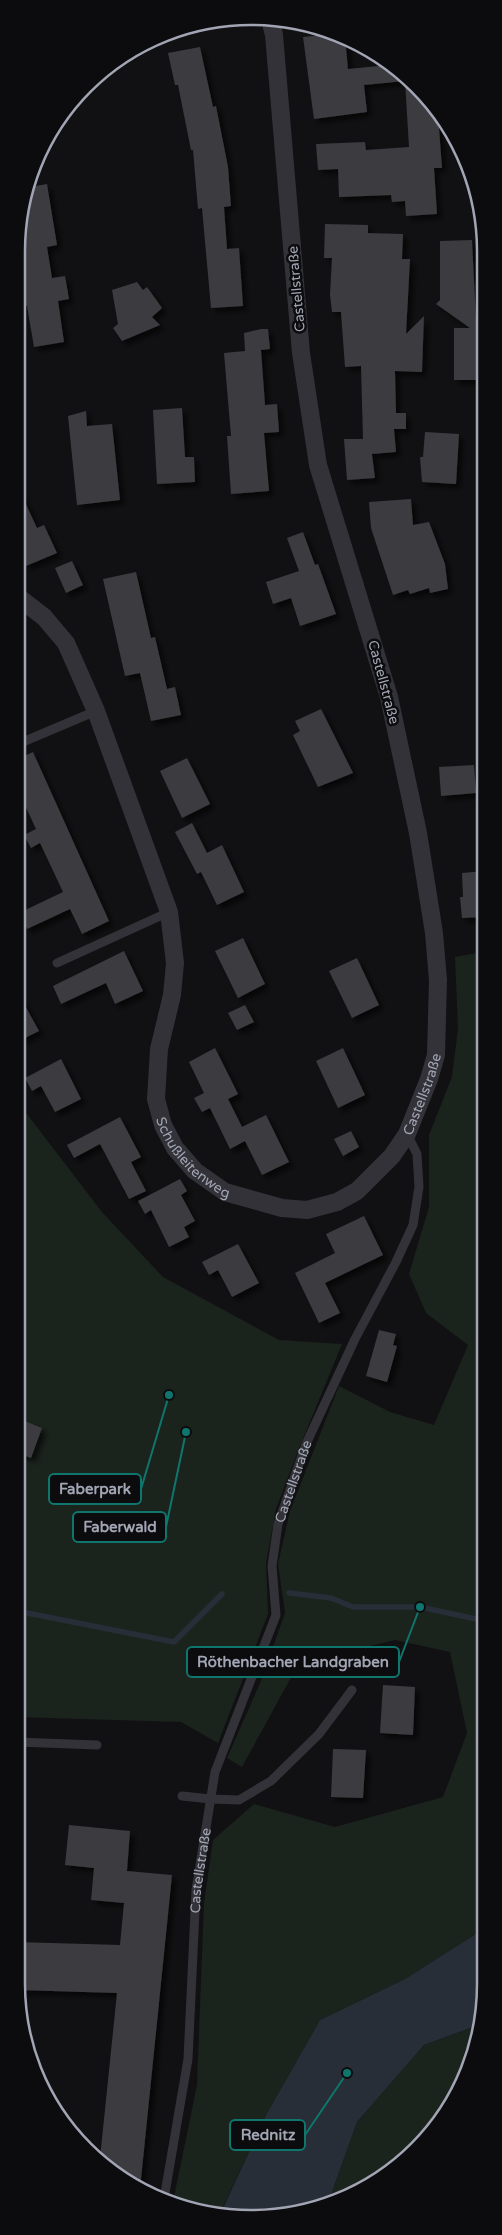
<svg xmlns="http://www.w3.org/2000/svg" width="502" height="2235" viewBox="0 0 502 2235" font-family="'Varela Round',sans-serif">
<defs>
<filter id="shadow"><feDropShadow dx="4.5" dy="4.5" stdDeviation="2.5" flood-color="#0009"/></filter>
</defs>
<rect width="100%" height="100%" fill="#111113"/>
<path fill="#1b231d" d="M482,952L484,956V1926L482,1930L405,1979L320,2020L266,2115L224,2205L222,2215L173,2202L197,2085L204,1903L213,1840L254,1804L335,1827L443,1797L467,1733L450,1652L395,1640L299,1663L242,1767L227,1758L261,1681L285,1613L278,1564L290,1511L339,1386L390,1412L434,1425L468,1345L426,1313L409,1274L429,1207V1135L452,1077L458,1028L455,957Z
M17,1101L102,1212L163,1277L279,1340L342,1344L300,1446L276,1509L266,1563L268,1614L218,1743L181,1722L17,1717Z
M481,2024L454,2101L394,2170L327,2206L357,2122L424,2045Z"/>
<path fill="#272e37" d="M484,1926V2015L481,2024L424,2045L357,2122L327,2206L235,2218L222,2215L224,2206L266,2115L320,2020L405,1979L482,1930Z"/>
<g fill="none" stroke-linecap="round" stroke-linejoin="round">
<path stroke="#272e37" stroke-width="5.5" d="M289,1593L331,1598L353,1607H420L476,1619L484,1625
M17,1611L174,1642L222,1594"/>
</g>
<path fill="#3b3b40" filter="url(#shadow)" d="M333,34L345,37L348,69L389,65L417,85L438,115L442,168H434L437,214L406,216L405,201L392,202L391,195L339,197L338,169L318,170L316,144L365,142L366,150L409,147L405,81L364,85L367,112L314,119L303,37Z
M200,47L213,107L216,106L228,167L231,206L224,207L227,249L239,248L243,306L211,308L202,208L198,209L193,150H191L178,85H175L168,53Z
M47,184L57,245L47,247L52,278L65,276L69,299L58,301L64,342L34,347L27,306L18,307V220L30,187Z
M325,224L368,225V233L403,234L402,259H410L406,334L424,316L422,372L395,371L396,413H406V429H394L396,452L372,454L375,478L347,480L344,439H363L361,366L345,367L341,312H332L330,295L332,258H324Z
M472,240L477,341H484V380H454V328H470L436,304L440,300V241Z
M137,282L143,290L147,287L162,308L152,317L160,325L122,341L113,328L118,324L112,290Z
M261,329H268L270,349L261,350L265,405L277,404L279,432L264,433L269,491L231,494L227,436H231L224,353L245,351L244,333Z
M182,408L185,457H194L195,482L157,484L153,410Z
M86,411L87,426L112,424L120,500L77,505L68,416Z
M425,432L459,434L456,484L422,482L420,457H423Z
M18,487L37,528L44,525L57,553L26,566L18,548Z
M411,499L413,525L429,522L445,564L448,589L430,593L429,588L410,594L408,590L393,595L371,528L369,502Z
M303,532L315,565L318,564L336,614L300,626L291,598L273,604L266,582L299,571L287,538Z
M72,561L83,585L66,593L55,568Z
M136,572L151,638L155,637L167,689L175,687L181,715L151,721L140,673L125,676L103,579Z
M321,709L353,773L318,787L293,735L300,731L295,721Z
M33,752L109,921L82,934L70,909L27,929L19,913L63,892L40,843L31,848L24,835L36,829L18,790V759Z
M187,758L210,804L182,818L160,771Z
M474,765L476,793L441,796L439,767Z
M192,823L207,853L222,845L244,892L217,905L201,872L197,874L175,832Z
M484,871V917L462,918L460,897H463L462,873Z
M243,938L265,984L238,998L215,951Z
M124,951L143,991L115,1004L106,983L61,1004L53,986Z
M357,958L379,1005L352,1018L329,971Z
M17,991L39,1031L17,1042Z
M245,1005L254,1022L237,1030L228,1013Z
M215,1048L238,1094L228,1099L242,1127L266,1115L289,1162L262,1175L245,1141L230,1149L210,1108L202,1112L194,1098L204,1093L189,1062Z
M343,1048L365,1095L338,1108L316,1061Z
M61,1059L81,1099L55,1112L41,1086L32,1091L25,1078Z
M120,1117L141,1157L131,1162L146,1191L129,1199L100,1144L74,1158L67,1145Z
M351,1131L359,1147L343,1156L334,1139Z
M180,1179L187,1191L181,1195L195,1221L184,1227L189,1237L169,1247L151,1210L145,1214L138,1201Z
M364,1216L383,1255L325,1283L340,1313L319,1323L295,1273L335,1253L326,1234Z
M238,1244L259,1283L232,1297L218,1270L209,1275L202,1262Z
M379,1330L396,1334L393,1345L397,1346L387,1382L366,1376Z
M17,1418L42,1428L31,1458L17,1453Z
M383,1685L415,1687L413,1735L380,1733Z
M333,1749L366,1750L363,1798L331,1797Z
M69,1825L130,1831L127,1871L172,1875L140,2189L100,2158L117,1993L17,1990L16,1984V1942L120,1945L124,1903L91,1900L94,1868L65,1865Z"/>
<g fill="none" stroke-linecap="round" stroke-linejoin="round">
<g stroke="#323238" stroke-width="9">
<path d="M18,744L96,711"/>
<path d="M57,963L169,912"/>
<path d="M17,1742L97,1745"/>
<path d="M182,1796L211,1799L239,1800L271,1781L319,1734L352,1690"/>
<path id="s1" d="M164,2199L188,2059L196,1890L215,1772L276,1615L272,1566L278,1524L306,1444L355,1339L396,1262L413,1225L419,1187L417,1154L407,1134"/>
</g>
<path stroke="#323238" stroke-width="18" id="s2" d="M18,597L44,617L66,643L96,711L169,912L175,963L172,995L159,1049L156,1099L163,1125L175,1148L195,1171L225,1192L282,1208L307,1210L337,1202L357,1191L392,1156L407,1134L429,1079L436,1055L438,980L434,933L418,833L389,697L318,465L301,353L274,35L270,19"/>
</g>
<g text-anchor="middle" stroke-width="5" stroke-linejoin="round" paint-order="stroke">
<g font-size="14" fill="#a2a5b4" stroke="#0c0c0e">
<text transform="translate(296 289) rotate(-95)" y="5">Castellstraße</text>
<text transform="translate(384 682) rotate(75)" y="5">Castellstraße</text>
<text dy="5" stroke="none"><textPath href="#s2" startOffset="921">Castellstraße</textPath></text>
<text dy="5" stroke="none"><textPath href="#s2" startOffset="616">Schußleitenweg</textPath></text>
<text dy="5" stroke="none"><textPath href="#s1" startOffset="736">Castellstraße</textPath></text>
<text dy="5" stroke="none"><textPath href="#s1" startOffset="331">Castellstraße</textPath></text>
</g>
</g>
<path d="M0 0H502V2235H0ZM251 25H251A226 226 0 0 1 477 251V1984A226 226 0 0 1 251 2210H251A226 226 0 0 1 25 1984V251A226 226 0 0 1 251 25Z" fill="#0c0c0e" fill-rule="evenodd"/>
<path fill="none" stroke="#a2a5b4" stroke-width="2.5" d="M251 25H251A226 226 0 0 1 477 251V1984A226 226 0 0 1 251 2210H251A226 226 0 0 1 25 1984V251A226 226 0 0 1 251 25Z"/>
<path fill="none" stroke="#0f766e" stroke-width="2" d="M169 1395L141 1489M186 1432L166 1527M420 1607L399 1662M347 2073L305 2135"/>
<g fill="#0f766e" stroke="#0c0c0e" stroke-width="2">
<circle cx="169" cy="1395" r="5"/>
<circle cx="186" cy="1432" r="5"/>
<circle cx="420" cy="1607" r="5"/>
<circle cx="347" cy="2073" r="5"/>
</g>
<g fill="#0c0c0e" stroke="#0f766e" stroke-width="2">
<rect x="49" y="1474" width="92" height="30" rx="5"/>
<rect x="73" y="1512" width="93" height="30" rx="5"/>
<rect x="187" y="1647" width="212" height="30" rx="5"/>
<rect x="230" y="2120" width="75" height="30" rx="5"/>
</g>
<g font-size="15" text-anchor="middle" font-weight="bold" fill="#a2a5b4">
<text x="95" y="1494">Faberpark</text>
<text x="120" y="1532">Faberwald</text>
<text x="293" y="1667">Röthenbacher Landgraben</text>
<text x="268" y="2140">Rednitz</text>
</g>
</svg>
